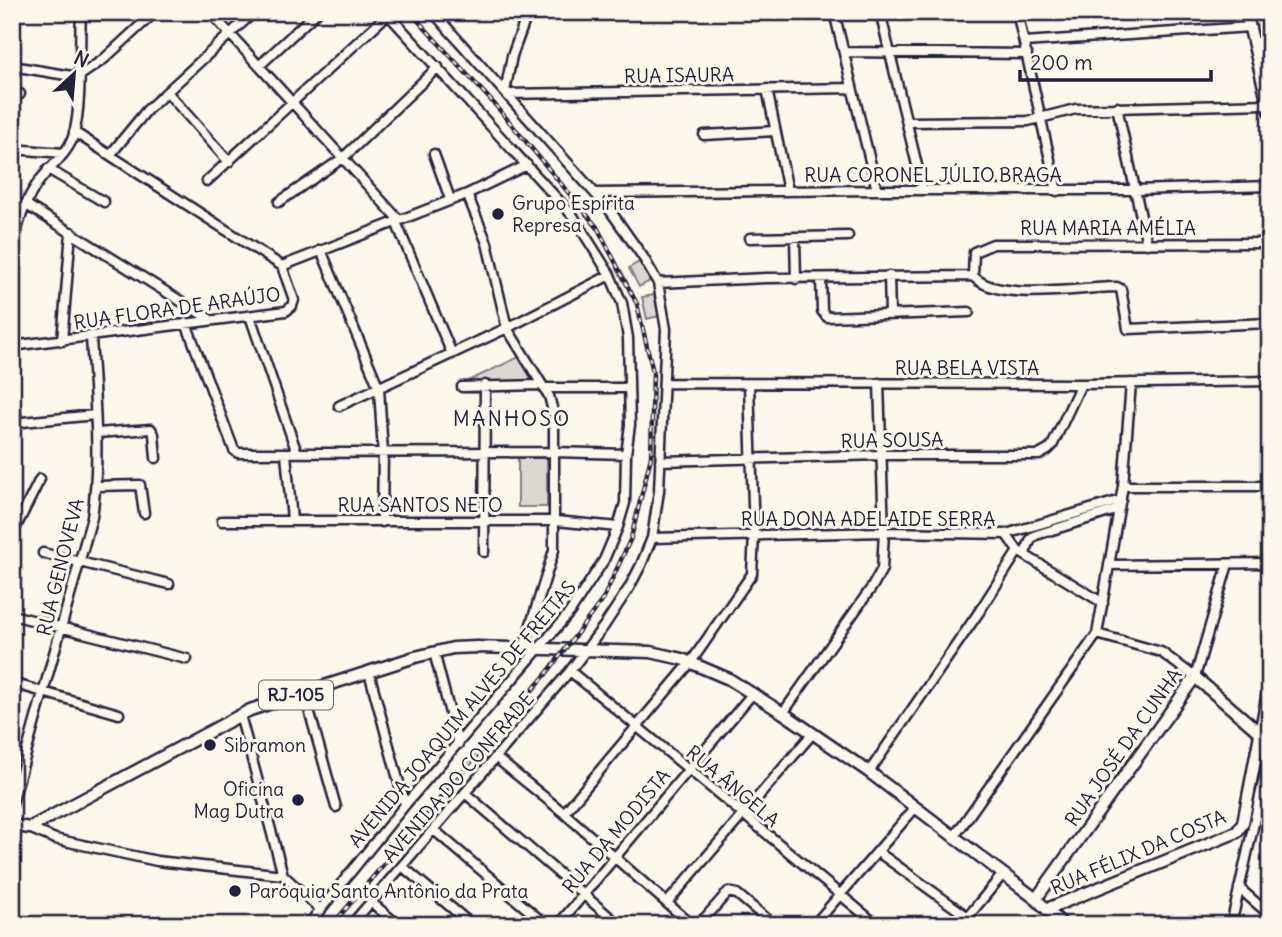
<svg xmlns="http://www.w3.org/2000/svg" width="1282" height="937" viewBox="0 0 1282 937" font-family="Delius,sans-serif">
<rect width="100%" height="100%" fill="#fbf7ec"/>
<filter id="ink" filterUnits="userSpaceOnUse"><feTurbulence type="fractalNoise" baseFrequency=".0143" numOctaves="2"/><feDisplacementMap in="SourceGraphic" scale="14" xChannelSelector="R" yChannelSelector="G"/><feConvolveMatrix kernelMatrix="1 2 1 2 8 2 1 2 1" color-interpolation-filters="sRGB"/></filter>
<g filter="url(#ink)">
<path fill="#dbd8d3" stroke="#7e7d87" stroke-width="2" d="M1250,12H1268L1270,23V96Z
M639,262L650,281L639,287L629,268Z
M654,295L659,316L647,319L642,297Z
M521,356L534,382L460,385Z
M518,458H547V507H518Z"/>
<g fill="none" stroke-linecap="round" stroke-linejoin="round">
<defs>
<path id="minor" d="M210,12L399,220
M834,12L877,190
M880,12L923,190
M1017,12L1057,191
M1024,42L1250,27
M844,52L1027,54
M12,66L78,77L104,59L155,12
M259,66L317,12
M767,89L788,191
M167,92L229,162
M505,92L512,56L528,12
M12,93L20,94
M507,94L852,88
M1117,107L1147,244
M907,122L1028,121L1076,109L1268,104
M74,132L282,266
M704,135L775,131
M12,149L64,153
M434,154L450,199
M110,155L147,110L254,12
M48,169L104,202
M207,181L388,14
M596,193L877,190H1135L1270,186
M467,194L487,243L507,328L549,396L554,415V550L524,647
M279,202L343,158L438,67
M25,204L211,320
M12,207H13
M396,222L452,354
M795,237L796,279
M750,238L848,236
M321,250L379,388L383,453L382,522
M12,255C16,228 23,202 40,180C50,167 64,157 71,142C83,116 79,44 81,12
M282,266L467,194L527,165
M889,276L890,314
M973,276L974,252L993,244L1270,243
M821,278L822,311L827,317L969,312
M658,283L766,278L973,276C998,303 1082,287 1117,287L1121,289L1128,329L1270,323
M250,316L297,453
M186,323L234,450L238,453L554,452L626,454
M62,341L71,232
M12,346L286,311L292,306L294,300L282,266
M664,383L1081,384L1270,381
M462,387L541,385
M544,388H629
M12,389L17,422
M339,406L507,328L610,275
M12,423L95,415
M97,433L151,429L154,434L156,458
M286,454L292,520
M660,461L882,455H1039L1048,450L1052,446L1081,384
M96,486L140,485L144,513
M1123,486H1270
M222,521H556L618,527
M1006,534L1018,551L1103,603
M12,535L40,479
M652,538L884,532L1006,534L1121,500
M484,552L485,385
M43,553L169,584
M1025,553L1031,539L1036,535L1119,509
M1109,565L1270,563
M12,615L187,659
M1097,634L1161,652L1195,677L1228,564
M434,652L458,744
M570,671L877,925
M369,672L405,805
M12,683L119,714
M304,692L336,807
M783,713L872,587L882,569L884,532L879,383
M240,715L283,875
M495,757L564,813L692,925
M869,772L979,612L1018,551
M465,793L619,925
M12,804L92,517C101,457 94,396 91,336
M564,813L691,662L752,574L754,535L749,384
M29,828L55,839L157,861L283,875L321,910
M434,830L546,925
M954,837L1097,634L1123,486L1131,383
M878,852L979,925
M402,866L472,925
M1239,888L1270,915
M371,902L398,925
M667,903L813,733
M12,918L28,925
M308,925L405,805L570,612L604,560L618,527L625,503L626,454L630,425L628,338L622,303L610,275L573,216L386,12
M351,925L570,671L604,626L629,588L641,565L652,538L659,491L666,329L658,283L643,257L609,209L433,12
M558,925L753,693
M696,925L705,918L728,892L737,894L774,925
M814,925L915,808
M961,925L1003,874
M1231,925L1270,752"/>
<path id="major" d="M1246,12L1270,112
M12,825L29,828L250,710L415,657L453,648L477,647L651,652L682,659L729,679L783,713L869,772L1036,899L1063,925
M1036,899L1195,677L1259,732
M1047,909L1237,832L1243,823L1270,682"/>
</defs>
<use href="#minor" stroke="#22223b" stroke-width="13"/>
<use href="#major" stroke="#22223b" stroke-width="15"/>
<use href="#minor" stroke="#fbf7ec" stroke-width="8"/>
<use href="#major" stroke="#fbf7ec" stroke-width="10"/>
<defs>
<path id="rail" d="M332,925L547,673L603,599L631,538L651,457L653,372L637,304L597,227L497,107L410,12"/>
</defs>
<use href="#rail" stroke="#22223b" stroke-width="4.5"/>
<use href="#rail" stroke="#fbf7ec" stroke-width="2" stroke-dasharray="5" stroke-linecap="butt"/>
</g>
</g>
<g fill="#22223b" stroke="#fbf7ec" stroke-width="2.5">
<circle cx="498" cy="214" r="7"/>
<circle cx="210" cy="745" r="7"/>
<circle cx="298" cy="800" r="7"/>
<circle cx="235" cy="891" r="7"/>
</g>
<g text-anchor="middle" stroke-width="6" stroke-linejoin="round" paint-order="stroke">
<rect fill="#fbf7ec" stroke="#636270" stroke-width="2" x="259" y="680.5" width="74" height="29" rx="5"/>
<g font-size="18" font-weight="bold" fill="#22223b">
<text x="296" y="701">RJ-105</text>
</g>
<g font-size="19" fill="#22223b" stroke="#fbf7ec">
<text transform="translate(679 75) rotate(-1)" y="7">RUA ISAURA</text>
<text x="933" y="182">RUA CORONEL JÚLIO BRAGA</text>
<text x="1108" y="235">RUA MARIA AMÉLIA</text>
<text transform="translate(177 308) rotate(-8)" y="7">RUA FLORA DE ARAÚJO</text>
<text x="967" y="375">RUA BELA VISTA</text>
<text transform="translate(892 440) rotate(-1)" y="7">RUA SOUSA</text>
<text x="420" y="512">RUA SANTOS NETO</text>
<text x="868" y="526">RUA DONA ADELAIDE SERRA</text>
<text transform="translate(60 567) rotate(-76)" y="7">RUA GENOVEVA</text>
<text transform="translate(462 714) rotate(-50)" y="7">AVENIDA JOAQUIM ALVES DE FREITAS</text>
<text transform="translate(1123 747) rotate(-55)" y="7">RUA JOSÉ DA CUNHA</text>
<text transform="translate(458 777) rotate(-49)" y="7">AVENIDA DO CONFRADE</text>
<text transform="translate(733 786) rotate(40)" y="7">RUA ÂNGELA</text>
<text transform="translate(616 831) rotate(-50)" y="7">RUA DA MODISTA</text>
<text transform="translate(1138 852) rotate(-23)" y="7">RUA FÉLIX DA COSTA</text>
</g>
<g font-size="19" fill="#22223b" stroke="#fbf7ec" text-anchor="start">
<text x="512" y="210">Grupo Espírita<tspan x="512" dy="22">Represa</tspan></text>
<text x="224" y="752">Sibramon</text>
<text x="284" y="796" text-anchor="end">Oficina<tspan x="284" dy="22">Mag Dutra</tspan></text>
<text x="249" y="898">Paróquia Santo Antônio da Prata</text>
</g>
<g font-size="21" letter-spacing="2" fill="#22223b" stroke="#fbf7ec">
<text x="512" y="426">MANHOSO</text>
</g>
</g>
<rect width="1282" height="937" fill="none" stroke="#fbf7ec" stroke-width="42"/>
<rect x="21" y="21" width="1240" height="895" fill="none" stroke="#22223b" stroke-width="2.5" filter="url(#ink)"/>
<g transform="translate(74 74) rotate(26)" stroke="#fbf7ec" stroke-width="5" paint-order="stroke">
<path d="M0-5L12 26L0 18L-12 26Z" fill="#22223b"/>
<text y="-10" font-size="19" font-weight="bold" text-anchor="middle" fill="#22223b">N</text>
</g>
<path d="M1020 70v10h191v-10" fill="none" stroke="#22223b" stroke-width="3.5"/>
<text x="1030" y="70" font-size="21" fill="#22223b" stroke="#fbf7ec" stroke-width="5" paint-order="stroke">200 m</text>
</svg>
